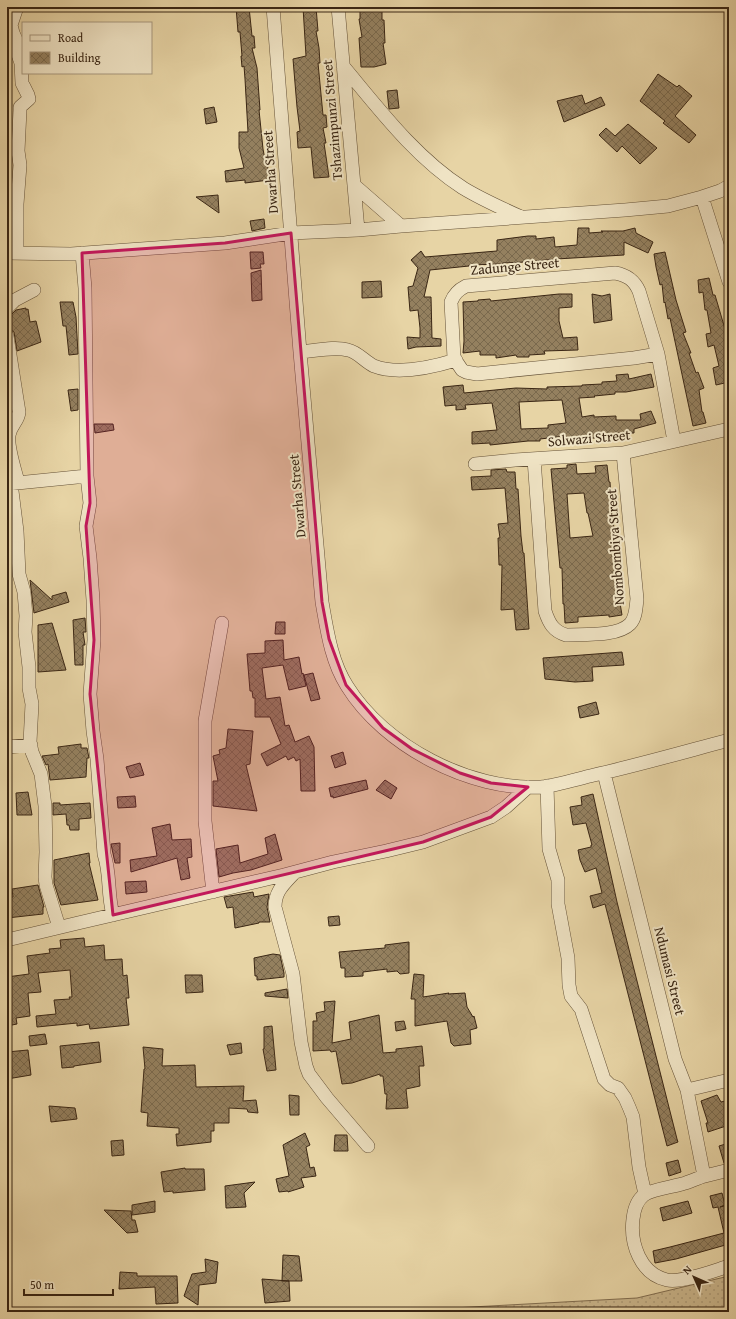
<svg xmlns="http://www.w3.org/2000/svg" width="736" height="1319" viewBox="0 0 736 1319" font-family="'Gentium Book Plus',serif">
<defs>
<pattern id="grass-dots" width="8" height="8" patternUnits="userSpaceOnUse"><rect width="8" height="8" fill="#cab68c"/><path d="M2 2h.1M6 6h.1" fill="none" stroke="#ae9c78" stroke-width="1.8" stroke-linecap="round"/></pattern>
<pattern id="building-cross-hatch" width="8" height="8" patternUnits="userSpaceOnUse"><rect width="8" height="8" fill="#94805f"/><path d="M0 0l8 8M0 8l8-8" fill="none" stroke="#7a694d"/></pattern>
</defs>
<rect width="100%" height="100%" fill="#e7d4a5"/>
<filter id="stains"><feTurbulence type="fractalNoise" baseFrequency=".005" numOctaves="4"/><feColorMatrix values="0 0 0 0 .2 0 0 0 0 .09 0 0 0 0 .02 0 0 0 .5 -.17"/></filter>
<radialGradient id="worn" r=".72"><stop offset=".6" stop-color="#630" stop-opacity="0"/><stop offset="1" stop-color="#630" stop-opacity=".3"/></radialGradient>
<path fill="url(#grass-dots)" stroke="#826e50" d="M729,1276V1312H380L637,1298Z"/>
<path fill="url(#building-cross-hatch)" stroke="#3a2614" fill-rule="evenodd" d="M236,7H249L252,36H254L255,48H252L257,68L260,110H259L263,149L265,160L267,159L269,180L245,183V180L226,182L225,171L244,168L239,148V132H248L245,79L244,66L242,67L241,56H242L240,32H238Z
M303,7H316L318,31H316L319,48L320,63H318L323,115H326L327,127L323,128L326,143H324L329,177L314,178L311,147L298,148L297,132L300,131L297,107L293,59L306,56Z
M360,7H382V20H384L385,43H383L386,64L374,67H361L359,38L362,37L359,19H360Z
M658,74L677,87L679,85L692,96L675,116L696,135L689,143L663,123L665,121L640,101Z
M397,90L399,108L389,109L387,91Z
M582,95L585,104L601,97L605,105L564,122L557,101Z
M214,107L217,122L206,124L204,109Z
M628,124L657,148L640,164L622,146L617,152L599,135L606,128L615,136Z
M218,195L219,213L196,197Z
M264,219L265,228L252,231L250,221Z
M578,228H589V233L603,232L601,231H623L635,228L636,233L653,242L648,253L624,242V255L556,259L526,262L503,263V264L469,265V266L430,270L424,297H431L432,338L441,339V346L416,347L408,349L407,337L420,338V328L418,310L410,311L408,287L413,286L418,268L411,260L421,251L425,257L497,251V240L528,236H536V239L554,237L555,247L577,245Z
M250,252H263L264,264H260L261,268L251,269Z
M665,252L676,300L686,332L683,333L691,353H689L696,373L698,372L704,388L699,390L702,412H703L706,423L693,426L670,318L668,319L665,302L664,303L662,284L660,285L656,267L654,254Z
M261,270L262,300L252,301L251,273Z
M709,278L713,295H715L725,329L729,328V343L726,344L729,354V382L716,385L713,368L719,366L714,345L708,347L706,334L711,333L707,310H705L703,292L699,293L698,280Z
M381,281L382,297L362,298V282Z
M559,294H572V307L559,308V321L563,338L577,337L578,350L544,351L545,354L529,355V357H517L516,355L496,358V355H480V351L463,353L464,341L463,302L478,301V300L490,299L491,301Z
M592,294L602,296L610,294L612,320L594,323Z
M60,302H73L76,317L78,354L69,355L66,326H63Z
M26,308V310L28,309L30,322L36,321L41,342L17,351L14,332L8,328L7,316L12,314L16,310Z
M628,374L629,379L651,374L654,387L626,392H615V394L594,396L595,397L579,398L582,417L594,415V417L616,416V420H641L640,414L651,411L656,423L634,429V433H617V436L583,439V436L573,439H566V436L540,439V441H528L490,445V443L472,444V432L497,430L492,403L465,405L466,409L456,410V405L445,406L443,387L463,385L464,393L516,388L547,389V387L582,386V385L602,384V382L617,381L616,375ZM562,400L566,423L548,425V428L521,429L519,402Z
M78,389V410L71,411L68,390Z
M94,424H113L114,430L95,433Z
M576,464L577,474L596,473L595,466L607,465L609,482H610L612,517H613L614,529L612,530L615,571L618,603H620L622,615L609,617V615L578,617V622L565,623L564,604H563L562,568H560L551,469L567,468V465ZM584,493L587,513H588L593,536L570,538L567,494Z
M506,469L507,472H515L516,489H518L521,536L523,553H524L529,629L516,630L514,609L501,610L502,565H499L498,538H500L498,524L508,523L505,488L472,490L471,477L491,476V470Z
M30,580L52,600V596L66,592L69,602L34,613Z
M85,618L86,632H83L85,645H83V665H75L73,620Z
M276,622H285V634H275Z
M52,623L66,670L38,672V625Z
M283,640L284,660L299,657L302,674L303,673L306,686L289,690L283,665L262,668L266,699L280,697L285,726L289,725L295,742L309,736L314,747L315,791H301L300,759L296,761L294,757L288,760L286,756L267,766L261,754L281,744L270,717H255V698H253L252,691H250L247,654L265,653V641Z
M622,652L624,665L592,667L593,681L575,682L545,679L543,658Z
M313,673L320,699L311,701L304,675Z
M596,702L599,714L580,718L578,707Z
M228,729L253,731L250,764L246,765L257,811L213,806V781H218L213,756L220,754L219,750L226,748Z
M81,744V748H87L89,758H87L86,777L50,780L48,764L46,765L42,756L59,754L58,747Z
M343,752L346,764L335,768L331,756Z
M140,763L144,775L130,778L126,767Z
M366,780L368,789L333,798V796L331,797L329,788Z
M385,780L397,788L391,799L376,790Z
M28,792L32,815H17L16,793Z
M593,794L617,902L677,1139L678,1142L667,1146L605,904L593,908L590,896L602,893L596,868L585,872L580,860L578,850L591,847V845H592L586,823L573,825L570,807L582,805L581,797Z
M135,796L136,807L118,808L117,797Z
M53,803H60V805L90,803L91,818L79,819V830H70L69,825H67L66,814L53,815Z
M170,824L172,840L191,839L192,857L187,858L190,878L181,880L177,858L131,872L130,860L157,856L152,828Z
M275,834L282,860L251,870L233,873L219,877L216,849L238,845L240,863L268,854L265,838Z
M120,843V863H115L111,844Z
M89,853L90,863H89L98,900L61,905L54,883V860Z
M146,881L147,892L126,894L125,882Z
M38,885L44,907H43V914L7,918V897H13L12,889Z
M253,892L254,897L269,894L267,907L270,922H259V923L235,928L233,907L227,908L224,897Z
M339,916L340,925L329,926L328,917Z
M84,938L85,947L104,945L105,960L122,959L123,976L127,975L129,998H126L129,1025L90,1029L89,1024L77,1026V1023L37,1027L36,1016L56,1014L54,1000L70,999L69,997H72L70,970L38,973L41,992L28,993L30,1016L16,1018L17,1024L7,1026V977L29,974L27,956L50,953L49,949L61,948L60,940Z
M409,942V973L400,974L397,971L387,972V969L363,972V976L345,977V968H341L339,952L385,948V945Z
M273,954L280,955L284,973V977L257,980V976H255L254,958Z
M414,974L424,975L423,997L449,993L448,994L465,993L467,1007L473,1017L474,1016L477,1028L470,1030L471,1044L454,1046L451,1043L447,1021L415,1026V999H411Z
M185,975H202L203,992L186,993Z
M287,989L288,998L265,996V993Z
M335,1001L332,1043L351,1039L349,1022L379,1015L383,1053L396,1052V1049L422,1046L424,1066H419L420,1086L406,1089L408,1108L386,1109L387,1094H385L383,1076H380V1074L352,1083L342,1084L336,1051L331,1052L330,1050L313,1051V1021H317L316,1013L325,1011L324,1002Z
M404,1021L406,1029L396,1031L395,1022Z
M272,1026L276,1070L267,1071L263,1049H264V1027Z
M45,1034L47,1044L30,1046L29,1036Z
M99,1042L101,1062L74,1066V1067L62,1068L60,1046Z
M241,1043L242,1053L230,1055L227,1045Z
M143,1047L163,1049L162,1066L195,1065L196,1087L244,1086L243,1101L256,1100L258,1113L248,1112L247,1109L229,1108V1123H214V1131H211V1142L177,1146L176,1134H179V1128L147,1126L148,1113L141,1112L144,1069H145Z
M28,1050L31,1075L7,1079V1052Z
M289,1095L299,1096V1115H290Z
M717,1095L721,1102L729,1100V1113L725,1114L729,1125L708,1132L706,1123H708L701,1101Z
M49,1106L75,1108L77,1119L51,1122Z
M305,1133L310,1145L306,1147L310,1168L314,1167L316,1176L301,1178L304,1187L288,1192V1191L279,1192L276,1179L289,1176L283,1145Z
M335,1135H347L348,1151H334Z
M123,1140L124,1155L112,1156L111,1141Z
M729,1143V1162L724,1163L719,1146Z
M678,1160L681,1172L669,1176L666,1163Z
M185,1168V1169H204L205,1190L173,1193V1191L164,1192L161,1172Z
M255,1182L244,1193L246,1207L226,1208L225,1186Z
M722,1193L725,1205L720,1207L729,1205V1244L676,1259L655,1263L653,1251L670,1247L724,1233L718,1207L713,1208L710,1196Z
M155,1201V1212L132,1215V1205Z
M688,1201L692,1213L663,1221L660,1208Z
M104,1210L131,1211L132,1220H135L138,1232L127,1233Z
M283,1255L299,1256L302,1281H282Z
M205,1259L218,1262L216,1283L199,1285L198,1305L184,1296L192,1274L206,1272Z
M120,1272L137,1273V1276H177L178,1303L156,1304L155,1287L119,1289Z
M262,1279L289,1281L290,1301L265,1303Z"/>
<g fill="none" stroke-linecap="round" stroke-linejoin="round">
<defs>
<path id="minor" d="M17,7L11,25L13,33L17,42L16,49L21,63L22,83L28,95L29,99L20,107V110L18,151L20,165L17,204V253
M273,7L300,352L322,602C327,630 331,661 347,686C384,746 470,791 541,787C558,785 577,779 594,775C639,765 684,752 729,740
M338,7L358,230
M343,66C379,109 415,157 463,188C481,199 501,208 521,217
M354,185L401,226
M702,197L729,282
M7,253L71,254L225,243L291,233L358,230L401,226L625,210L668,206L702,197L720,191L729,186
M7,308L15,300L34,290
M7,336L19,412C18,422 11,424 9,435C7,446 15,470 18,482
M300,352C314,351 335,346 348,350C358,352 365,362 374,366C397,375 433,367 456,360
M658,354L634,358L477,374L466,372L462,370L454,358L451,302C454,294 458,290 466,286L615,273C627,275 634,280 639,291L658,354L674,441
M534,459L545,611C549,623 553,631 566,635C583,634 617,637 630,624C636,618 636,607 637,599L623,453
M475,464L515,460L623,453L729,429
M87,476L90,503L86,526L90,558L93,600L94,640L90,694L93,731L97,759L104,854C111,875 107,893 113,915
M11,483L17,531L19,574L24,592L26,616L25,632L29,667V688L32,704L30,742L32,752L41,774L45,806L46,852L45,877L46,885L59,927
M7,484L87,476L85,288L82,253
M7,747L31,745
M604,773L675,1059L687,1090L704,1176
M547,786L549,849L558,880V904L568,958L569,985L571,996L581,1009L604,1079L610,1085L618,1088L625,1098L629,1107L633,1117L639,1167L645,1194
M294,873C284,884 275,891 275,907L293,974L301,1042L306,1066L309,1074L327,1098L368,1146
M213,892L205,821V721L222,623
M7,940L78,923L284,875L333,862L386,851L423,842L491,817L506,807L528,787
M687,1090L729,1080
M729,1170C721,1172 713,1174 705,1176C697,1178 690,1182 682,1184C672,1187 653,1189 644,1195C636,1201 634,1210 633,1219C630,1243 640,1274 667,1280C682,1283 713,1271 729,1266"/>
</defs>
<use href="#minor" stroke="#655238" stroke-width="14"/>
<use href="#minor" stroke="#efe3c4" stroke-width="13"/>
</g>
<path fill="#c2185b" fill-opacity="0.2" stroke="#c2185b" stroke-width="3" stroke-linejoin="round" d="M291,233L322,602L329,639L346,685L383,728L412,749L460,773L491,783L528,787L491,817L423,842L113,915L90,694L94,640L86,526L90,503L82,253L225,243Z"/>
<g text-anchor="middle" stroke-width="4" stroke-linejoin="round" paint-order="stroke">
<g font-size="14" fill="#3a2614" stroke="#efe3c4">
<text transform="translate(332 120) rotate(-95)" y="5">Tshazimpunzi Street</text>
<text transform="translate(270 172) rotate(-94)" y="5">Dwarha Street</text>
<text transform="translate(515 266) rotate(-5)" y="5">Zadunge Street</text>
<text transform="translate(589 438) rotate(-5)" y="5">Solwazi Street</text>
<text transform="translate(297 496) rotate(-95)" y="5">Dwarha Street</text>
<text transform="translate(615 547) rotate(-94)" y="5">Nombombiya Street</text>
<text transform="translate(670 971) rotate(76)" y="5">Ndumasi Street</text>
</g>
</g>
<rect width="736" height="1319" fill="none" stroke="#e7d4a5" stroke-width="24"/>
<rect x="8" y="8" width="720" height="1303" fill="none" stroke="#3a2614" stroke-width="2"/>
<rect x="12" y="12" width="712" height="1295" fill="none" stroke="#3a2614"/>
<rect x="22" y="22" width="130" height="52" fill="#efe3c4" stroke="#a7977e"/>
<rect x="30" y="35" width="20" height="6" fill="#efe3c4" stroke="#a7977e"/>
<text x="58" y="42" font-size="12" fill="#3a2614">Road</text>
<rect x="30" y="52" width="20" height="12" fill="url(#building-cross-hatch)" stroke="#a7977e"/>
<text x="58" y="62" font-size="12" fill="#3a2614">Building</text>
<g transform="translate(694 1277) rotate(315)" stroke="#efe3c4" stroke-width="3" paint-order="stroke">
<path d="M0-3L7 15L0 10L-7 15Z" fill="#3a2614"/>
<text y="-6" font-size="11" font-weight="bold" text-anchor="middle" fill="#3a2614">N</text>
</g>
<path d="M24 1289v6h89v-6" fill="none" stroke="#3a2614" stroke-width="2"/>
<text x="30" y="1289" font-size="12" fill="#3a2614" stroke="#efe3c4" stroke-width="3" paint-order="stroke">50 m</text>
<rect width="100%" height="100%" filter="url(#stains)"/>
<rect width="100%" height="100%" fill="url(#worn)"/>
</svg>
